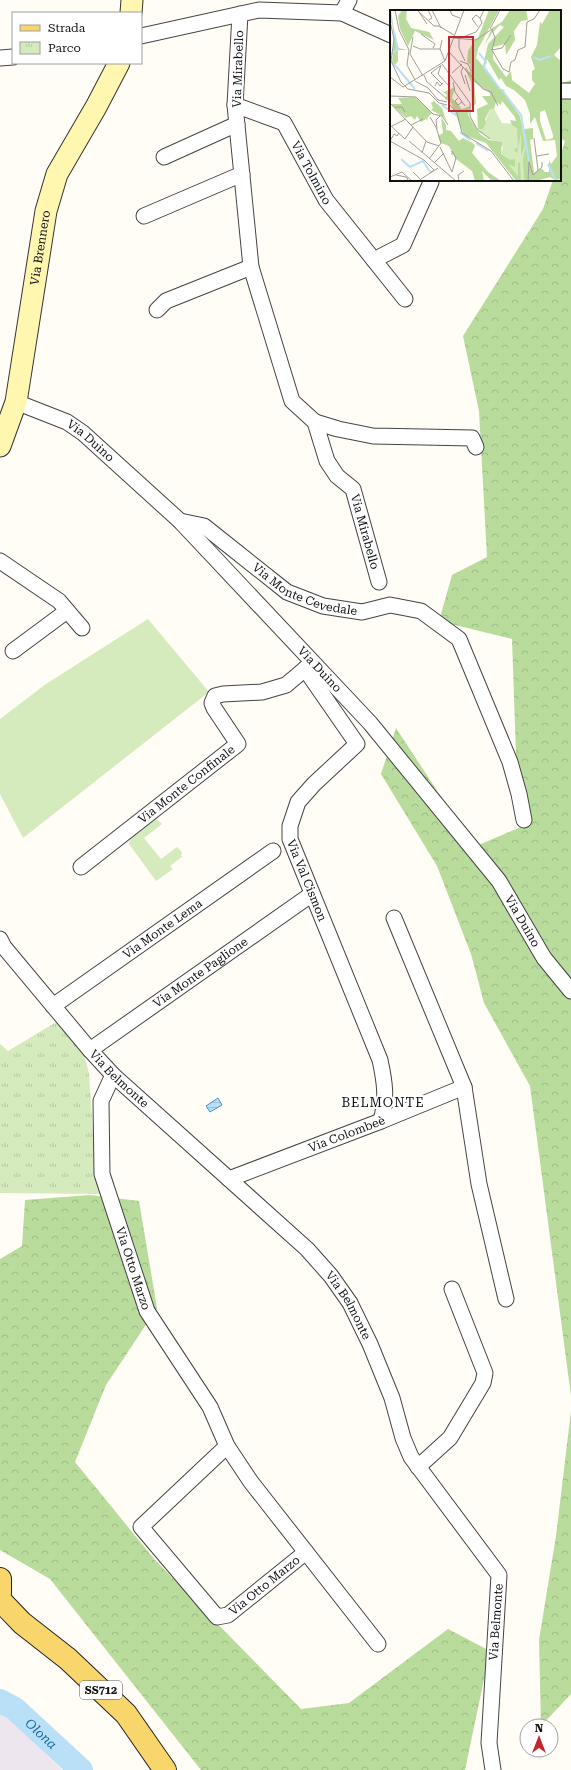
<svg xmlns="http://www.w3.org/2000/svg" width="571" height="1770" viewBox="0 0 571 1770" font-family="'Roboto Serif',serif">
<defs>
<pattern id="forest-crowns" width="20" height="18" patternUnits="userSpaceOnUse"><rect width="20" height="18" fill="#b9dc9c"/><path d="M2 6a3 3 0 1 1 6 0M12 15a3 3 0 1 1 6 0" fill="none" stroke="#9ebc85"/></pattern>
<pattern id="park-tufts" width="24" height="20" patternUnits="userSpaceOnUse"><rect width="24" height="20" fill="#d5ebbd"/><path d="M3 7l-1-3M5 7V3M7 7l1-3M15 17l-1-3M17 17v-4M19 17l1-3" fill="none" stroke="#b6c8a1"/></pattern>
<pattern id="water-rules" width="6" height="5" patternUnits="userSpaceOnUse"><rect width="6" height="5" fill="#b9e0f7"/><path d="M0 2.5h6" fill="none" stroke="#9ebfd3"/></pattern>
</defs>
<rect width="100%" height="100%" fill="#fffdf5"/>
<path fill="#eee6ef" d="M0,1714L13,1722L62,1770H0Z"/>
<path fill="#d5ebbd" d="M148,619L209,692L23,838L0,794V719L46,684Z
M156,818L162,824L144,838L161,859L177,847L182,852L181,856H183L170,866L173,869L156,881L129,844L130,839Z"/>
<path fill="url(#forest-crowns)" d="M571,80V1396L530,1086L484,1003L471,954L437,866L381,774L396,728L474,847L530,823L516,756L512,639L439,621L452,575L487,557L479,411L463,336L543,209L553,180H560V157L565,141L560,138V84Z
M90,1195L139,1201L157,1308L106,1385L75,1462L155,1560L301,1709L349,1703L448,1629L490,1651L465,1770H201L50,1579L0,1550V1259L22,1246L25,1200Z
M571,1411V1694L541,1726L539,1640L556,1536Z"/>
<path fill="url(#park-tufts)" d="M58,1021C74,1040 84,1048 89,1073L96,1177L101,1194L0,1193V1044L8,1051Z"/>
<path fill="url(#water-rules)" stroke="#3f96cf" d="M218,1098L222,1105L210,1112L206,1106Z"/>
<g fill="none" stroke-linecap="round" stroke-linejoin="round">
<path stroke="#b9e0f7" stroke-width="24" id="s1" d="M0,1701L15,1709L81,1770"/>
<defs>
<g id="street">
<path d="M342,13L349,0"/>
<path id="s2" d="M240,14L235,105L251,267L292,401L315,422L327,461L337,476L353,489L379,582"/>
<path d="M141,36L259,10L342,13L391,35"/>
<path d="M0,58L13,57"/>
<path d="M560,91H571"/>
<path id="s3" d="M235,105L284,123L326,200L405,299"/>
<path d="M164,157L237,124"/>
<path d="M144,216L242,174"/>
<path d="M374,260L403,245L431,182"/>
<path d="M157,310L166,301L251,267"/>
<path id="s4" d="M16,402L67,422L83,433L180,521L370,723L499,881L544,958L571,991"/>
<path d="M315,422L338,429L373,436L472,438L476,447"/>
<path id="s5" d="M180,521L204,526L287,592L323,606L362,612L390,605L421,611L459,639L510,762L519,794L524,820"/>
<path d="M0,561L59,601L82,628"/>
<path d="M13,651L67,611"/>
<path id="s6" d="M305,669L357,744L314,784L298,802L290,826V839L380,1060C385,1083 387,1098 381,1121"/>
<path id="s7" d="M81,867L238,744L214,708L212,703L215,696L223,694L262,692L286,685L312,663"/>
<path d="M394,918L464,1087L479,1184L506,1299"/>
<path id="s8" d="M0,939L4,947L90,1050L113,1075L307,1249L331,1276L350,1303L370,1344L392,1398L403,1438L411,1457L499,1575L489,1743L493,1770"/>
<path id="s9" d="M53,1006L273,851"/>
<path id="s10" d="M90,1050L312,894"/>
<path id="s11" d="M113,1075L101,1101L102,1174L147,1311L210,1407L227,1446L251,1482L378,1644"/>
<path id="s12" d="M229,1179L381,1121L464,1087"/>
<path id="s13" d="M227,1446L141,1527L217,1617L228,1615L306,1552"/>
<path d="M418,1467L450,1438L483,1383L485,1373L452,1289"/>
</g>
<g id="secondary">
<path d="M131,13L132,0"/>
<path id="s14" d="M0,446L16,402L46,211L57,174L96,107L119,63"/>
</g>
<path id="primary" d="M0,1579V1593
M0,1600L22,1623L68,1659L126,1714L165,1770"/>
</defs>
<use href="#street" stroke="#444" stroke-width="17"/>
<use href="#secondary" stroke="#333" stroke-width="23"/>
<use href="#primary" stroke="#222" stroke-width="24"/>
<use href="#street" stroke="#fff" stroke-width="15"/>
<use href="#secondary" stroke="#fff6b0" stroke-width="21"/>
<use href="#primary" stroke="#f9d66b" stroke-width="22"/>
</g>
<g text-anchor="middle" stroke-width="4" stroke-linejoin="round" paint-order="stroke">
<rect fill="#fff" stroke="#585858" stroke-width="1" x="80" y="1681" width="42" height="18" rx="3"/>
<g font-size="11" font-weight="bold" fill="#111">
<text x="101" y="1694">SS712</text>
</g>
<g font-size="12" fill="#111" stroke="#fff">
<text transform="translate(238 69) rotate(-88)" y="4">Via Mirabello</text>
<text dy="4" stroke="none"><textPath href="#s3" startOffset="109">Via Tolmino</textPath></text>
<text dy="4" stroke="none"><textPath href="#s14" startOffset="203">Via Brennero</textPath></text>
<text dy="4" stroke="none"><textPath href="#s4" startOffset="85">Via Duino</textPath></text>
<text dy="4" stroke="none"><textPath href="#s2" startOffset="549">Via Mirabello</textPath></text>
<text dy="4" stroke="none"><textPath href="#s5" startOffset="146">Via Monte Cevedale</textPath></text>
<text dy="4" stroke="none"><textPath href="#s4" startOffset="409">Via Duino</textPath></text>
<text dy="4" stroke="none"><textPath href="#s7" startOffset="134">Via Monte Confinale</textPath></text>
<text dy="4" stroke="none"><textPath href="#s6" startOffset="257">Via Val Cismon</textPath></text>
<text dy="4" stroke="none"><textPath href="#s4" startOffset="733">Via Duino</textPath></text>
<text dy="4" stroke="none"><textPath href="#s9" startOffset="134">Via Monte Lema</textPath></text>
<text dy="4" stroke="none"><textPath href="#s10" startOffset="135">Via Monte Paglione</textPath></text>
<text dy="4" stroke="none"><textPath href="#s8" startOffset="184">Via Belmonte</textPath></text>
<text dy="4" stroke="none"><textPath href="#s12" startOffset="126">Via Colombeè</textPath></text>
<text dy="4" stroke="none"><textPath href="#s11" startOffset="201">Via Otto Marzo</textPath></text>
<text dy="4" stroke="none"><textPath href="#s8" startOffset="508">Via Belmonte</textPath></text>
<text dy="4" stroke="none"><textPath href="#s13" startOffset="294">Via Otto Marzo</textPath></text>
<text transform="translate(496 1622) rotate(-86)" y="4">Via Belmonte</text>
</g>
<g font-size="13" letter-spacing="1" fill="#111" stroke="#fff">
<text x="383" y="1107">BELMONTE</text>
</g>
<g font-size="13" font-style="italic" fill="#1768a6" stroke="#fff">
<text dy="5" stroke="none"><textPath href="#s1" startOffset="53">Olona</textPath></text>
</g>
</g>
<g transform="translate(390 10)">
<rect width="171" height="171" fill="#fffdf5"/>
<path d="M100,99H104L112,113L133,114L136,134L135,171H129L111,144L113,137L87,121L92,120Z" fill="#d5ebbd"/>
<path d="M0,0L8,38L18,40H8V51L4,57L2,53L4,26ZM12,0H17L16,9L21,18L39,22L44,30L25,21L18,36L10,19L8,6ZM99,0H109L88,39L86,48L93,56L98,34L114,17L110,15L102,23L94,36L102,18L112,12L120,0H136L138,10L131,11L124,21L125,30L116,45L115,34L103,37V49L116,67L121,61L122,70L139,83L145,74L142,70V61L145,59L141,47L147,35L150,12L152,14L160,0H171V37L164,45L171,51V169L165,170L160,167L146,171H126L96,133L74,125L61,93L55,89L57,85L49,79L54,82L65,77L62,88L72,99L80,96L78,105L90,124L99,130L112,132L111,144L120,150L125,149V157L118,154L128,166V153L130,152L131,171L134,170L133,149L136,134L134,119L143,118V129L140,130L144,163L151,158L155,162H159V150L161,154L167,146L165,130L153,131L145,107L140,114V104L135,90L124,80L116,76L111,68L109,70L97,49L94,56L110,79L115,80L113,82L130,106L135,135L131,146V123L127,143L124,140L128,137L127,118L122,115L120,110L126,111L125,107L112,91L111,95L106,92L104,99H100L95,109L96,113L92,120L88,119L87,99L98,94L92,86H100V83L84,72L86,93L82,99L81,72L75,59L76,57L79,62L81,61L80,54L77,53L78,41L83,33L81,31L88,28ZM155,100L163,125V128L156,130L150,111V102ZM25,87L42,103L37,108L38,111L36,109L31,112L27,106L25,110L21,106L16,108L1,94H12L8,88ZM44,91L52,98L57,113L54,107L41,100L43,98L41,93ZM51,107L56,115V120L61,121L69,131L73,128L83,133L85,136L82,143L98,162L111,171L101,170L92,161L94,171H85L82,161L66,149L59,136L51,133L48,126L53,123Z" fill="#b9dc9c" fill-rule="evenodd"/>
<path fill="none" stroke="#b9e0f7" stroke-width="2" d="M0,0L2,13M89,43L96,52L94,57L110,79M1,44L8,39L4,22M143,47L150,50L161,46M4,54L25,79M111,79L131,105L139,151M52,95L67,106M70,122L80,130M86,133L98,141M11,149L20,157L33,151L40,162M158,154L165,169"/>
<path fill="none" stroke="#a09f9a" stroke-width="1" d="M5,0L9,20L19,40L17,55L25,70M27,0L44,16H49L64,25M38,0L42,8L39,10M42,0L51,18M60,0L62,5L70,8M29,2L37,14M0,11L4,29L1,51L11,72L18,79L39,83L49,93L57,95M88,17L82,9L86,5L90,8M100,19L110,0M31,24L45,34L43,38M23,27L20,44L33,66M69,27V38L75,51M73,27L86,22L92,13L90,8L94,0M64,28L86,30L102,19L105,28L102,40L113,59L119,62L121,52L125,50L128,40L135,37L137,12L144,9L150,0M52,30L50,39L55,51M23,36L30,39H50M102,40L112,38L121,25M60,43L93,79L101,82L108,96M70,51L78,54L81,61M52,54L80,93V106L87,119L100,129M51,55L48,64L58,75M50,56L41,63L52,74M73,57L71,62L75,74M62,63L72,54M34,65L37,72L56,88M75,65L80,81M0,67L13,77L55,51L74,0M25,71L38,78L48,90L57,92M63,72L65,82L75,96M45,76L47,72L50,76L53,73M0,86L26,87L43,104L52,106L58,115M68,88L65,91L68,95L72,92M0,93L37,132L49,136M59,94L67,103L72,123L101,141L124,171M5,97H12L15,102M0,115L15,129M21,115L33,109M2,116L16,109M47,119L46,110L50,106M144,128L148,160M15,129L23,117M0,131L34,150L44,160L40,163M0,131L4,124L7,126L9,123M19,131L66,171M50,137L62,162L66,148L62,141V145M32,143L36,131M147,146L159,144M39,149L51,133L46,117L40,107M44,153L54,143M23,162L32,171M6,165L16,167L18,169L17,171M0,167L12,162L22,171M31,169L48,158M69,171L68,165L74,161M138,171L139,152L143,165L152,157V152"/>
<path fill="#c4262e" fill-opacity="0.15" stroke="#c4262e" stroke-width="2" d="M59,27H83V101H59Z"/>
<rect width="171" height="171" fill="none" stroke="#111" stroke-width="2"/>
</g>
<rect x="12" y="12" width="130" height="52" fill="#ffffff" stroke="#a0a0a0"/>
<rect x="20" y="25" width="20" height="6" fill="#f9d66b" stroke="#a0a0a0"/>
<text x="48" y="32" font-size="12" fill="#111111">Strada</text>
<rect x="20" y="42" width="20" height="12" fill="url(#park-tufts)" stroke="#a0a0a0"/>
<text x="48" y="52" font-size="12" fill="#111111">Parco</text>
<g transform="translate(539 1738)"><circle r="19" fill="#ffffff" stroke="#a0a0a0"/>
<path d="M0-3L7 15L0 10L-7 15Z" fill="#c4262e"/>
<text y="-6" font-size="11" font-weight="bold" text-anchor="middle" fill="#111111">N</text>
</g>
</svg>
